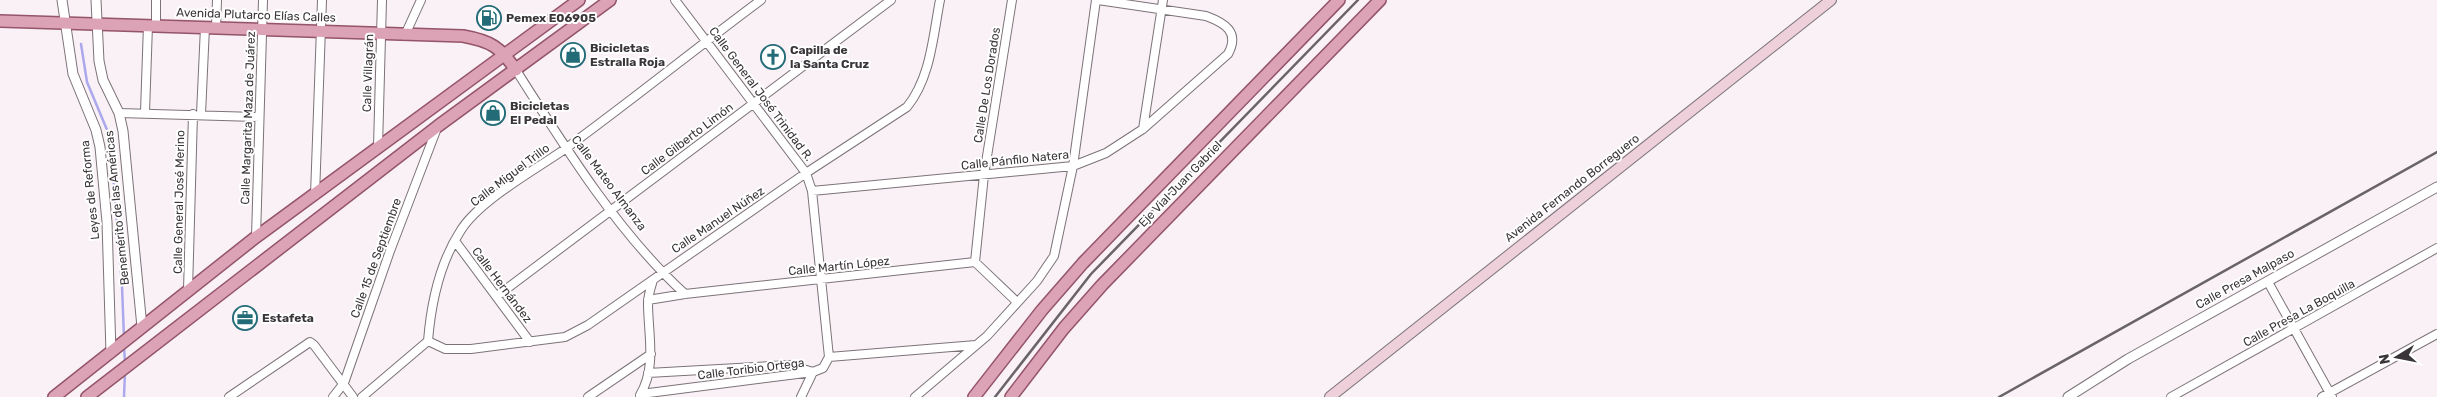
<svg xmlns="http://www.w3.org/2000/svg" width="2437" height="397" viewBox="0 0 2437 397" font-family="Rubik,sans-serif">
<rect width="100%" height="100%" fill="#faf1f7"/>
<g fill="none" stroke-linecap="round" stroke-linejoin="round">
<path stroke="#aba8eb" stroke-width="2.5" d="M81,44L87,82L110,137L122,286L124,338
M124,346L125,363
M124,397L125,371"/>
<defs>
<path id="minor" d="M675,0L806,173L812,191L829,357
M156,26V0
M216,27L217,0
M405,35L421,0
M516,70C564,146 619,234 685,294
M145,112L148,25
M119,113L259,117
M201,114L205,27
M1143,129L1163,0
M378,147L382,0
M812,191L1073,166L1106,153L1143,129L1228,54C1240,32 1225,23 1206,16L1098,0
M315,195L322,0
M256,237L263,0
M455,241L530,342
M975,262L984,175L1012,0
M2268,282L2332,397
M188,290L193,114
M497,296L891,0
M648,300L685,294L975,262L1017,302
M428,341L445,349H471L565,337L588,325L806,173L907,107C931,77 933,36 940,0
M829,357L976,345
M648,373L790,365L813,372
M641,394L813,372L823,368L829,357
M640,395C657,367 648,334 648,303C648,295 651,287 653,280
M229,397L310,342L314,345L353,397
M333,397L344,383L390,251L437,128
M362,397L428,341C431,304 440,262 461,230C480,200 535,170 565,149C631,101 695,49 761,0
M588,397L651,354
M801,397L813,372
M915,397L987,336L1037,281L1054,256L1073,166L1096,0
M2171,397L2437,248
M2322,397L2437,334"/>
<path id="tertiary" d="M62,0L73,74L96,130L100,147L107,222L111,353
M96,0L99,61L103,80L119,113L123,131L142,327
M2068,397L2128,359L2437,187"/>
<path id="secondary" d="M1330,397L1831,0"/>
<path id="primary" d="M0,21L463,36C491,41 500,47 516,70
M54,397L256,237L579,0
M87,397L438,126L610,0
M974,397L1042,310L1083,263L1339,0
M1011,397L1064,328L1102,285L1380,0"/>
</defs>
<use href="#minor" stroke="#7b7378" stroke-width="10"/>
<use href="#tertiary" stroke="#7b7378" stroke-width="11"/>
<use href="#secondary" stroke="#7b7378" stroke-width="12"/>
<use href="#primary" stroke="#945469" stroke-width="14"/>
<use href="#minor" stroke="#fff" stroke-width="8"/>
<use href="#tertiary" stroke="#fff" stroke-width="9"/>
<use href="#secondary" stroke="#eed0da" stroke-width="10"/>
<use href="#primary" stroke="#dca2b5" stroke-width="11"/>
<path stroke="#696468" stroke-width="2.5" d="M995,397L1091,274L1358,0
M1999,397L2437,152"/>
</g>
<defs>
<symbol id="fuel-ring" viewBox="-11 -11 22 22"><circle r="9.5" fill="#fff" stroke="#226b77" stroke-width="1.5"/><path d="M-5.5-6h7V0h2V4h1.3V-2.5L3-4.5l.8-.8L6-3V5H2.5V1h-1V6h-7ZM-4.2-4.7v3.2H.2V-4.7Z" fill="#226b77"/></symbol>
<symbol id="shop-ring" viewBox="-11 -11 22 22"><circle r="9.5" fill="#fff" stroke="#226b77" stroke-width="1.5"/><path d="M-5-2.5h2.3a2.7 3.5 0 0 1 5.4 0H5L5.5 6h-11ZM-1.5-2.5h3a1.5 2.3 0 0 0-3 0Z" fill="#226b77"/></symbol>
<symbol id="church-ring" viewBox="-11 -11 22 22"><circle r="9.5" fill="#fff" stroke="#226b77" stroke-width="1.5"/><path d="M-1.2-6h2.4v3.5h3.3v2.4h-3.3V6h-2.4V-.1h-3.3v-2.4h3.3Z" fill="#226b77"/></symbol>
<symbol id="office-ring" viewBox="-11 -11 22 22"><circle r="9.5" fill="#fff" stroke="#226b77" stroke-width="1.5"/><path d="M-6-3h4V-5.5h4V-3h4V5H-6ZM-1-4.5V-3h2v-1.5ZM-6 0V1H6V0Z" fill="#226b77"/></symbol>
</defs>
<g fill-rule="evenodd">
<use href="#fuel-ring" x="475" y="4" width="28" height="28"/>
<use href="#shop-ring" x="559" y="41" width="28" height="28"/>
<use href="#church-ring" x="759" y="43" width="28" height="28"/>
<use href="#shop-ring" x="479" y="99" width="28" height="28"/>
<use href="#office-ring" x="231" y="304" width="28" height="28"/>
</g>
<g text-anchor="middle" stroke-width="4" stroke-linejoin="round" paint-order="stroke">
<g font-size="12" fill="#393538" stroke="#fff">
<text transform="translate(256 15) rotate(2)" y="4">Avenida Plutarco Elías Calles</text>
<text transform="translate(368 73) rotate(-88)" y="4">Calle Villagrán</text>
<text transform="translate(987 85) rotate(-81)" y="4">Calle De Los Dorados</text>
<text transform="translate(761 94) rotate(53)" y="4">Calle General José Trinidad R.</text>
<text transform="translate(248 118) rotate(-88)" y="4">Calle Margarita Maza de Juárez</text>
<text transform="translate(687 139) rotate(-37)" y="4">Calle Gilberto Limón</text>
<text transform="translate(1015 160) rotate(-6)" y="4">Calle Pánfilo Natera</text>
<text transform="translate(510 175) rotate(-37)" y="4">Calle Miguel Trillo</text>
<text transform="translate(609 183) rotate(53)" y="4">Calle Mateo Almanza</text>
<text transform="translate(1180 184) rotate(-46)" y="4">Eje Vial Juan Gabriel</text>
<text transform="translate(1572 188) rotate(-38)" y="4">Avenida Fernando Borreguero</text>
<text transform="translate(90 190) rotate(-96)" y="4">Leyes de Reforma</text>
<text transform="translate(179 202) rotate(-89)" y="4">Calle General José Merino</text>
<text transform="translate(117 208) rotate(-96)" y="4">Benemérito de las Américas</text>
<text transform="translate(718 220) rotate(-34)" y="4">Calle Manuel Núñez</text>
<text transform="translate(376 258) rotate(-70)" y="4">Calle 15 de Septiembre</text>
<text transform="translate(839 266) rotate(-6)" y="4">Calle Martín López</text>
<text transform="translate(2245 279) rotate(-29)" y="4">Calle Presa Malpaso</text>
<text transform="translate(502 285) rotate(53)" y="4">Calle Hernández</text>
<text transform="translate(2299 313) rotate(-29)" y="4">Calle Presa La Boquilla</text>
<text transform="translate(751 369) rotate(-7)" y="4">Calle Toribio Ortega</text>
</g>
<g font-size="12" font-weight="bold" fill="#393538" stroke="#fff" text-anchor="start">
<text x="506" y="22">Pemex E06905</text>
<text x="590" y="52">Bicicletas<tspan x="590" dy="14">Estralla Roja</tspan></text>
<text x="790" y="54">Capilla de<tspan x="790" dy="14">la Santa Cruz</tspan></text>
<text x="510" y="110">Bicicletas<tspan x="510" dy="14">El Pedal</tspan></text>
<text x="262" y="322">Estafeta</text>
</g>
</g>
<g transform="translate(2397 357) rotate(260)" stroke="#ffffff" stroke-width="4" paint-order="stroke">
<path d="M0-4L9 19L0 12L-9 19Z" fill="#393538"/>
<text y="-8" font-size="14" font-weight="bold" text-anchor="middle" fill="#393538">N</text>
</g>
</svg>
